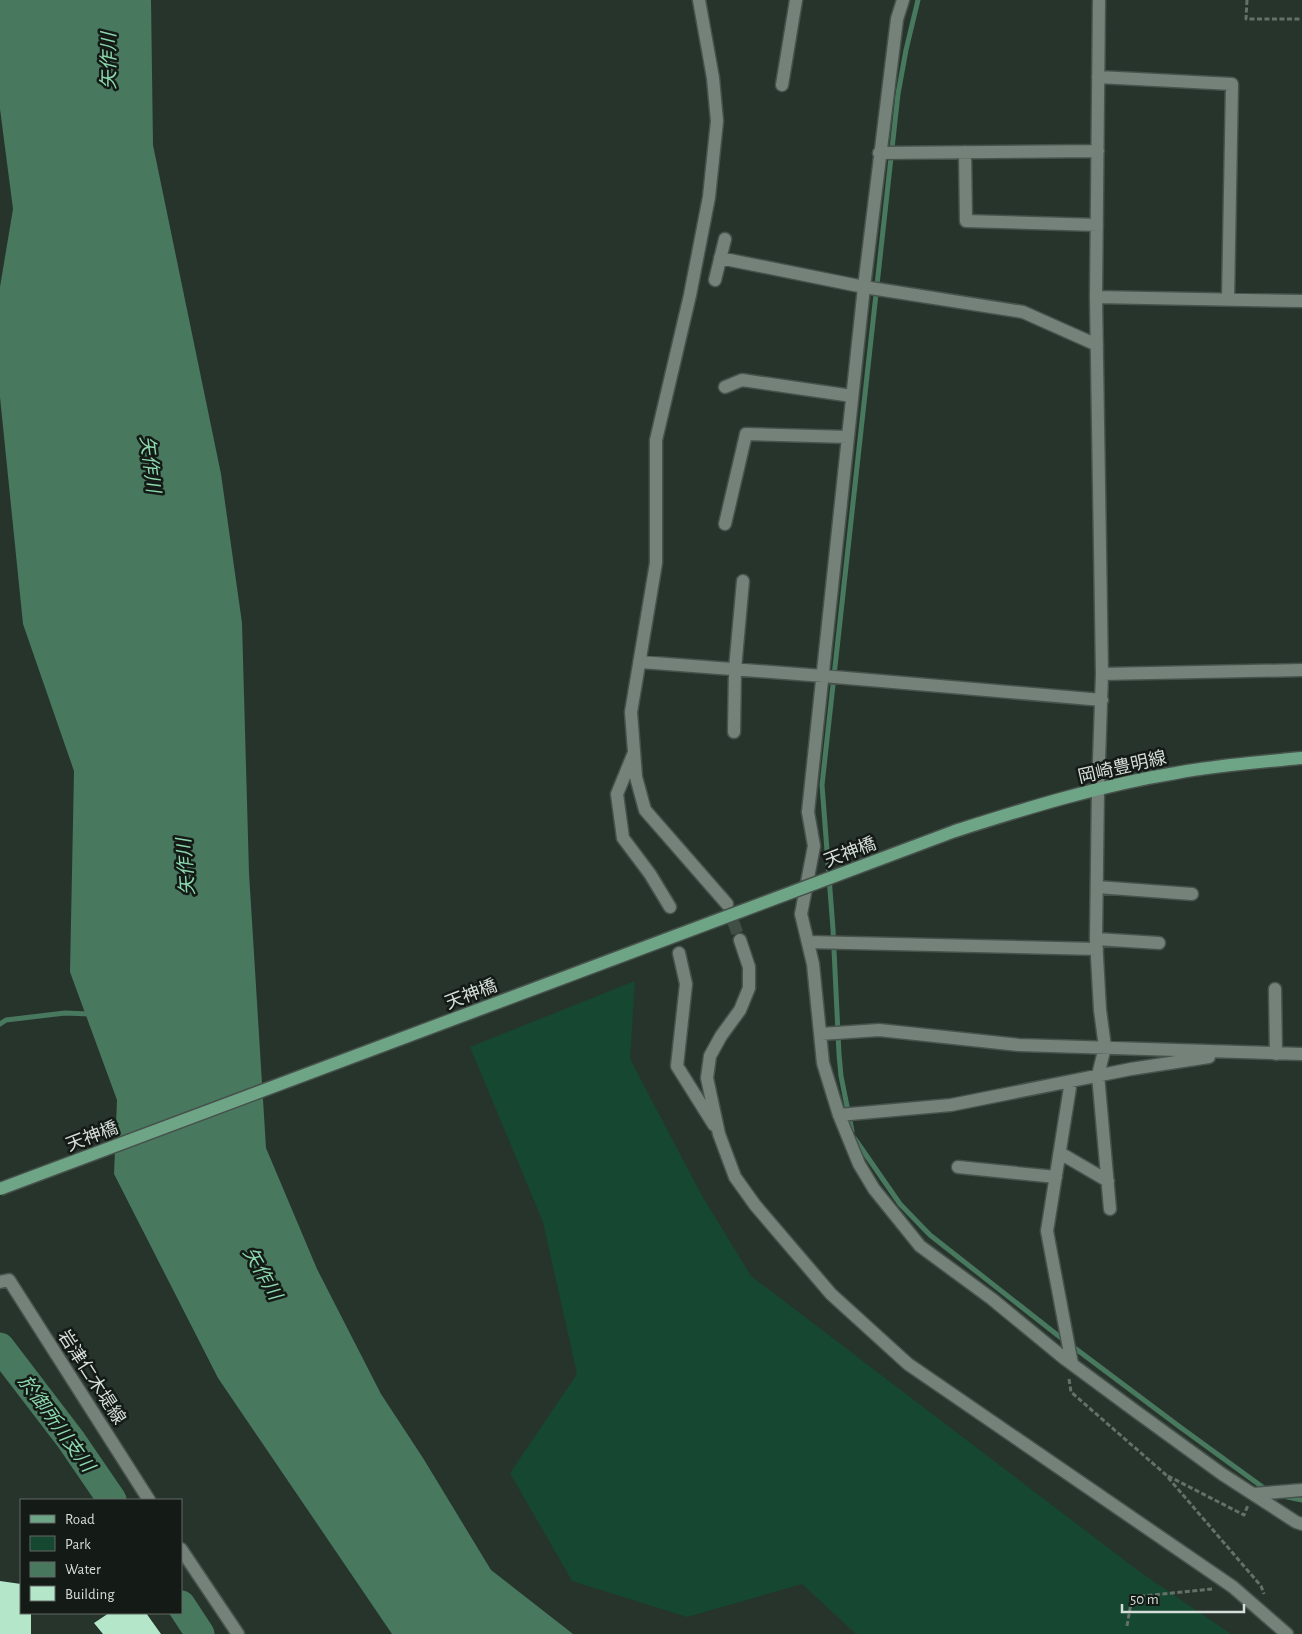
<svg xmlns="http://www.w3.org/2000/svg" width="1302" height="1634" viewBox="0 0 1302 1634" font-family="'Alegreya Sans','Noto Sans JP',sans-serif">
<rect width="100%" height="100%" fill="#27342c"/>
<path fill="#164730" d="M635,981L630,1059L701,1194L751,1276L1140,1572L1231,1634H856L802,1584L687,1617L572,1581L510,1473L577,1374L543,1222L470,1047Z"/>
<path fill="#48785e" d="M0,0H151L153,145L221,474L242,623L249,873L266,1148L317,1269L381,1394L423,1458L491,1570L573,1634H392L218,1378L114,1174L117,1100L70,972L74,771L23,624L0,397V287L13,209L0,109Z"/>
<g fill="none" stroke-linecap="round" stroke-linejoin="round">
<path stroke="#48785e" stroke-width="5" d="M0,1024L6,1020L65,1013L90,1014
M852,1131L841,1076L839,1054L833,929L822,785L898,94L906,50L918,0
M855,1139L900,1204L930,1235L1065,1341
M1072,1346L1180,1427L1268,1491
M1283,1496L1302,1500"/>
<path stroke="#48785e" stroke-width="29" d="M0,1347L71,1440L112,1500
M181,1605L200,1634"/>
</g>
<path fill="#b4e7ca" d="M0,1581L21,1584V1613H31V1634H0Z
M109,1613H146L161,1634H103L94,1623Z"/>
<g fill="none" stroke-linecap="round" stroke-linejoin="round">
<path stroke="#414e46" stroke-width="12" stroke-dasharray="12 6" stroke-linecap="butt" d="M727,905L740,940"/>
<defs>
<path id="minor" d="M699,0L713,78L717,121L709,197L690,295L656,440V563L631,712L636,777L645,810L727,904
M903,0L897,19L864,287L808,812L814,846L801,914L813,964L823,1063L839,1115L859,1164L874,1189L920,1246L992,1299L1065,1359L1134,1410L1222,1474L1296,1522L1302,1524
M1099,0L1096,297L1102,674L1098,789L1096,939L1100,1010L1105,1047L1098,1075L1110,1209
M1098,77L1232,84L1228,300
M782,85L796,0
M965,152L966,221L1097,225
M879,153L1098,151
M720,258L864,287L1023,312L1097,345
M715,280L725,239
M1096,297L1302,301
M725,387L742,380L852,396
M725,524L746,434L848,437
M641,662L823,676L1102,700
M1102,674L1302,670
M734,732L735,669L743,581
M633,755L617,794L623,838L650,874L670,907
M1097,887L1192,894
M1096,939L1159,943
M740,940L749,967V988L740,1010L721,1036L710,1056L707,1078L719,1134L735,1177L755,1205L831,1294L908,1364L1233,1587L1287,1634
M808,942L1097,949
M679,953L686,984L677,1066L714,1125
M1275,989L1276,1054
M821,1034L879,1030L1019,1045L1302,1054
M1071,1081L1047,1231L1072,1364
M839,1115L951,1105L1131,1069L1209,1057
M1060,1153L1108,1181
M958,1167L1056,1177
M0,1282L9,1280L149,1500
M1253,1494L1302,1490
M181,1549L238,1634"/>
<path id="major" d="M955,831C1027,808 1101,785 1176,773C1218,765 1260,762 1302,758"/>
</defs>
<use href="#minor" stroke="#47524c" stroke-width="15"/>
<use href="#major" stroke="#47524c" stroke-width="15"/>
<path stroke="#657069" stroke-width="3" stroke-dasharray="5 2.5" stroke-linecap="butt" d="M1247,0L1246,19H1302
M1069,1379L1071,1392L1165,1474L1261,1586L1264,1594
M1168,1476L1244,1515L1248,1505
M1127,1626L1132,1597L1212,1589"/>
<use href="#minor" stroke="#748279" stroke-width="12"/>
<use href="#major" stroke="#6fa587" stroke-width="12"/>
<defs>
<path id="major-bridge" d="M0,1189L955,831"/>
</defs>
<use href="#major-bridge" stroke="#47524c" stroke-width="15" stroke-linecap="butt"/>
<use href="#major-bridge" stroke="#6fa587" stroke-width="12"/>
</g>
<g text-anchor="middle" stroke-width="5" stroke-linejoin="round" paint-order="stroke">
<g font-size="18" fill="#d6ded9" stroke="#141a16">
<text transform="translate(1122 767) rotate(-13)" y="6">岡崎豊明線</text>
<text transform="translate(850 852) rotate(-21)" y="6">天神橋</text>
<text transform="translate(471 994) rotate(-21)" y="6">天神橋</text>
<text transform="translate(92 1136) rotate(-21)" y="6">天神橋</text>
<text transform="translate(92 1377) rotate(57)" y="6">岩津仁木堤線</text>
</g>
<g font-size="19" font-style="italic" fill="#8dd9af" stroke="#141a16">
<text transform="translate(108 61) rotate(-90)" y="7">矢作川</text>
<text transform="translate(151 464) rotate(83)" y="7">矢作川</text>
<text transform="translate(185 867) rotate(-94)" y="7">矢作川</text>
<text transform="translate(263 1273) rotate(60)" y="7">矢作川</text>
<text transform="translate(57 1423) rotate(54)" y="7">於御所川支川</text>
</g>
</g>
<rect x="20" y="1499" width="162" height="115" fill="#141a16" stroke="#626864"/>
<rect x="30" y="1515" width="25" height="8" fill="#6fa587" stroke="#626864"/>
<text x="65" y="1524" font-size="15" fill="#d6ded9">Road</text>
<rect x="30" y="1536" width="25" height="15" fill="#164730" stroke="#626864"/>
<text x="65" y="1549" font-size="15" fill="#d6ded9">Park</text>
<rect x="30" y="1562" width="25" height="15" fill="#48785e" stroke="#626864"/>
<text x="65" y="1574" font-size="15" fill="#d6ded9">Water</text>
<rect x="30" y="1586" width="25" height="15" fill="#b4e7ca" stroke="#626864"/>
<text x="65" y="1599" font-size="15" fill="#d6ded9">Building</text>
<path d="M1122 1604v8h122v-8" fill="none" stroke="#d6ded9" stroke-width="2.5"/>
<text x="1130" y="1604" font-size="15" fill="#d6ded9" stroke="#141a16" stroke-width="4" paint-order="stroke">50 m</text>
</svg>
